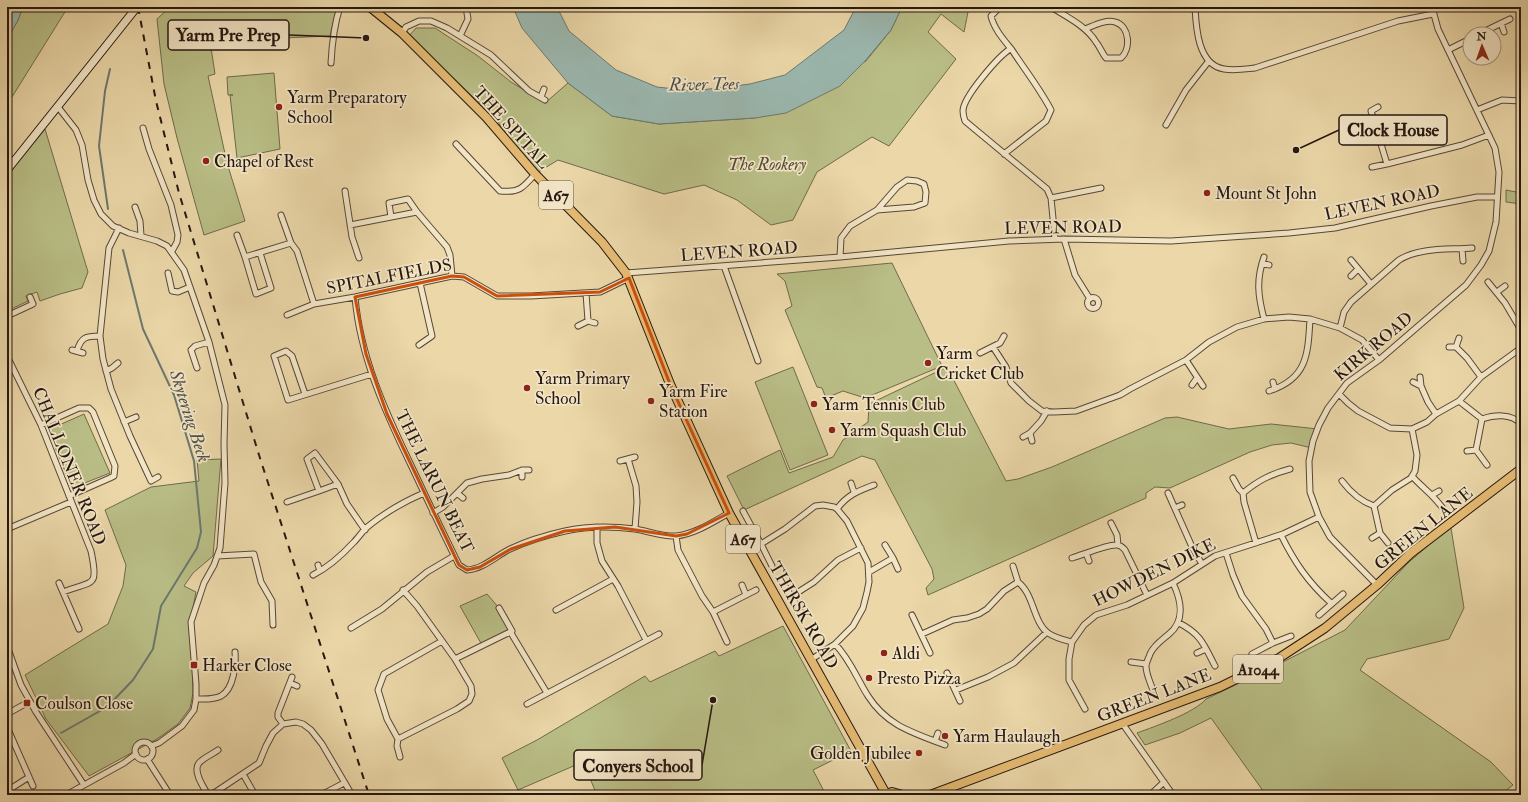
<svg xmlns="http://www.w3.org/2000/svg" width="1528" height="802" viewBox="0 0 1528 802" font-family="'IM FELL Double Pica',serif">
<rect width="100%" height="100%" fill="#ebd7a8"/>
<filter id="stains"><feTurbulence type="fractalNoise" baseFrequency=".005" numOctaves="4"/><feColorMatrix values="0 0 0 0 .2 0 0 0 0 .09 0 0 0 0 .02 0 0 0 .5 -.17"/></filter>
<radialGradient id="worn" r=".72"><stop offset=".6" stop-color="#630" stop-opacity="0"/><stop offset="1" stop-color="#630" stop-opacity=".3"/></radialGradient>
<path fill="#b9be86" stroke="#6f6a4c" d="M23,7H68L7,105V40L18,20Z
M170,7H337L330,36L210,41L215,74L208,76L227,163L245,221L204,235L177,138L164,84L157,19Z
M902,7H969L964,32L941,14L928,32L956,59L889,146L872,137L817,172L793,220L771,225L737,200L704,185L664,194L558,160L535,174L495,118L409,36L416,28H435L478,56L511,82L545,103L568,83L612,116L659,124L755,118L866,61L891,30Z
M274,73L280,149L237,158L230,95H233H228L227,77Z
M45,129L88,272L82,288L60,294L40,301L37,292L26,296L28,301L7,311V176Z
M1506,190L1521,193V204L1506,202Z
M892,263L942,366L865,398L843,391L826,398L822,388L817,387L785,310L792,306L785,281L777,274Z
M793,367L828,455L790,470L755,382Z
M947,367L1006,481L1018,479L1052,467L1165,418L1177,417L1229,429L1271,424L1318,429L1312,448L1291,443L1272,445L1250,452L1170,488L1155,487L1146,493V498L928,595L926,588L934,579L932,569L875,460L862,456L744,510L727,476L780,450L789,473L833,457L843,440L868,422L869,404Z
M84,414L110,473L72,488L48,430Z
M221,459L213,556L193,573L184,586L196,592L191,618L193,693L190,708L178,724L157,739L89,776L46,719L25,675L108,624L123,586L126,565L105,510L151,487L199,481L197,460Z
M1451,528L1464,608L1449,639L1367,659L1360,670L1491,762L1513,785L1500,795H1266L1211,718L1180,733L1145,745L1137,733C1156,726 1194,713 1206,699L1281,663L1345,630L1408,563L1438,537Z
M487,594L499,608L512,631L482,645L460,606Z
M783,626L851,751L813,770L826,795H597L586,769L592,758L518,790L502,758L537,740L645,676L650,682L715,651L719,656Z"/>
<path fill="#9bb8b0" stroke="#6c7870" d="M7,7H23L18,20L7,40Z
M513,7H557L569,31L616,70L657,87L693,91L750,84L785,75L844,30L856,7H902L891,30L865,61L840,86L786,113L755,118L659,124L612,116L568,83L522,28Z"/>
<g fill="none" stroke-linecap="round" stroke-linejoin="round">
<path stroke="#6c7870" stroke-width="2" d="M108,209L99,146L105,91L110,69
M61,733L107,707L133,680L153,649L161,606L197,548L201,532L194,461L174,395L143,329L123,250"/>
<defs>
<path id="minor" d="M1000,7L991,16C994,29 1004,40 1012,50C1025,70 1040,89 1051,110L1046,121L1004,154
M1051,7C1067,17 1086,26 1096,42C1100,47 1102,53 1106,58H1121C1131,49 1130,26 1115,22C1106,19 1093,26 1085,29
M1195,7C1196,28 1198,65 1224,69C1234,71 1245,69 1255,68L1398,21L1433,14
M1501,23L1504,32
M402,33L406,27L419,21H431L447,28L491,55L529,91L545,100
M1479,34L1510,19
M460,36L468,19L466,7
M1010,49C998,57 963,97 963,111C963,114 964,118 965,121L1047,189L1051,198L1055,239
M1448,50L1470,39
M331,63C332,44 334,25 340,7
M541,97L544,89
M58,107L76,130L82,145L88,180L94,200L101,214L113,226L129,233L157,241L167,246L184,270L209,342L225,405L224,444L225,483L220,548L214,565L204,583L191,622L196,684V699L194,710L182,726L159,743L151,746
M1378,107L1371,111L1387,164L1462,145L1489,135
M1477,110L1502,100L1521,101
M1166,125L1186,90L1208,62
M143,128L149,149L171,205L178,235L177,242L172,251
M456,144L500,191C519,193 523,188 535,174
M1372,167L1387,164
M345,191L352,237L359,258
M1051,198L1101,188
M135,207L140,221L141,235
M281,215L291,243
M391,217L389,203L408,199L417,212L447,247L450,255L452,276
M350,225L417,212
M119,228L109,248L100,336L103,359L111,389L130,436L151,481L158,477
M237,235L245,257
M1064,239L1075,275L1090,299
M1462,249L1463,261
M260,253L271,288L256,294L245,257L291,243L297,251L314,304
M840,257L841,238L850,226L877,210L897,187L907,180L917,181L924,184L926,192L925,203L914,207L877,210
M1264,257C1256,280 1258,296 1264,319
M1351,260L1371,284
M1262,263L1269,265
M724,266L758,361
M168,273L172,291L178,292L190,287
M626,273L840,257L1009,241L1064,239L1171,241L1289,233L1335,228L1431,206L1477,197H1497
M1351,276L1358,269
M1488,282L1505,303L1521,330
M1497,292L1505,286
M586,293L588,321
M355,297C360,356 385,411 410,463C426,497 442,531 459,565L467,570C483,569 496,556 510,549C527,541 547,535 565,531C587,526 612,526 635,529C648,531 663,537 676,536C695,534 713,522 729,513
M1087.5 303a5.5 5.5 0 1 1 11 0a5.5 5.5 0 1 1-11 0Z
M287,315L314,304L355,297L452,276L464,277L497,296H531L600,292L629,278
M7,316L33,304L30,297
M578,326L588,321L595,323
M1340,328L1344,312L1351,302L1399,260C1420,247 1448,250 1472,248
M419,345L432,336L420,283
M993,347L1006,367L1011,383L1029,401L1042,411L1054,412L1076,411L1120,395L1130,389L1186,360L1209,342L1237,327L1264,319L1289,317L1310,319L1340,328L1362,340L1379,360
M1449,347H1456L1459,338
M1456,347L1467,358L1481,377
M72,350L83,353
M77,351C81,337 86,336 100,336
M980,353L1000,343L1004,336
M7,356L41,425L91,551C99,589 93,580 63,592
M1186,360L1203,386
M197,368L191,350L195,346L209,342
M106,371L112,368L118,363
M1273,382L1275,389
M1413,382L1421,386L1420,377
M1192,385L1197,378
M1421,386L1428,402L1436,414
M1269,391C1307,379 1308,355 1310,319
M305,394L292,356L286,351L274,356L288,400L372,374
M1339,394L1348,403L1358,411L1390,428L1412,429L1427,422L1436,414L1459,401L1481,377L1521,348
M1459,401L1482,419
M124,422L136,417
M41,425L79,408H89L93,412L115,466L114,476L110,478L69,496
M1030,433L1041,421L1047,411
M1023,437L1030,433L1032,441
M1467,451L1476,450
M628,459L636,486L637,502L635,529
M620,461L635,457
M1487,465L1476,450L1482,419C1494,415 1511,413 1521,424
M522,470V477
M1412,476C1417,482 1421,485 1426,490C1432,495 1437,501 1442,507
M1233,478L1239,489L1243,493
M1342,481C1351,493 1360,501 1374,506
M851,483L854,492
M338,484L319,491L307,459L315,453L338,484L347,504L365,530
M7,485L8,486
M457,493L463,498
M1168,493L1193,549L1202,564
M1432,495L1439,491
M287,502L319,491
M1175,508L1182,505
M837,509C847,495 858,491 874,485
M743,511L761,544L772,566
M433,513L443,507L467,483L482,479L509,475L522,470H529
M1111,523L1117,535L1118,545
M597,527V543L602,561L618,586L646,640
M7,529L71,502
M1281,535C1295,563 1308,582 1331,603
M676,536L678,550L702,596L713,612L727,642
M1372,538L1380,533
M1256,543L1244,502L1243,493C1259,480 1271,474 1290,469
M1388,543L1380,533L1374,506L1392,490L1411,478L1415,471L1417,455L1412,429
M761,544L785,529L815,506L823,505L834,507L837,509L847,521L868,563L869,582L867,592L863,608L853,626L835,644L812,659
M885,545L893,558L898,569
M1086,553L1089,561
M1226,553L1233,575L1242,596L1266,629L1273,643L1252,654
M217,556L254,554L261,582L272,601L273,625
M1072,558C1082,555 1108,544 1117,545C1121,545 1123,548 1125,550L1147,595
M318,565L320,571
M1013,566L1018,582
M869,572L893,558
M313,575C329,567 342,555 354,542C358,538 362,532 366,528C384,513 403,502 424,493
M782,581L802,614
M59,583L79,629
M742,585L746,595
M1377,585L1330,537L1319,517L1310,492L1309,461L1313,441L1319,425L1328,408L1347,383L1379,360L1466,285L1481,265L1489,251L1496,222L1499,172L1495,148L1438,29L1432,7
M792,596L814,582L838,560L861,548
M499,608L512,631L511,633L547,693
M556,610L613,579
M713,612L756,590
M912,615L930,653
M1319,615L1343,594
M1179,623C1201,634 1204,645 1215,666
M351,628L382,609L427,572L454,556
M922,634L953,620L967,618L979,614L987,609L1004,591L1018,582C1034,594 1033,622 1048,633C1055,638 1064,640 1072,642
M1273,643L1291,636
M835,644C850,659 857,679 868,696C887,726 914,733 945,745
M7,646L21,685L36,712L84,785
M1197,653L1206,649
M455,659L512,631
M1131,662L1146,664
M947,673L960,701
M290,683L297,686
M956,690L988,677L1014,663L1047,632
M1153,690C1150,682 1146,674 1146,666C1146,662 1149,658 1150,654C1154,645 1162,640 1169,634C1186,620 1181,600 1173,583
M196,699C205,699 213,700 221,696C234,689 236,664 235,652
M527,704L659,634
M1085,709L1069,680V659L1072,642L1084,625L1096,615L1127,605L1173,583L1215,556L1283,534L1319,517
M7,714L25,704
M1122,723L1173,795
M283,724L278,717V713L292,677
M7,727L33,786
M398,739L457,709L469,701L472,694L471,686L455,659L417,606L403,590
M935,741L938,733
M135 751a9 9 0 1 1 18 0a9 9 0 1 1-18 0Z
M400,757L397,746L398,739L387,719L378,690L384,674L442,641
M147,759L170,795
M243,774L255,795
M7,791L29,777
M66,795L124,763L136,754
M208,795C204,788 192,771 199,763C203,758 213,754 218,750
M211,795L259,763L266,746L273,733L283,724L296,722L303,724L311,730L322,744L352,795
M321,795L344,783
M1150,795L1164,782"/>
<path id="secondary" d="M7,170L137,7"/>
<path id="primary" d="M370,7L402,33L486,117L535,174L602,242L626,273L670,384L729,513L886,794
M884,795L892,792L903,795
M930,795L1220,687L1279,658L1325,628L1377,585L1411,553L1521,469"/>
</defs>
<use href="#minor" stroke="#564737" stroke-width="7"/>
<use href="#secondary" stroke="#251711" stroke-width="9"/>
<use href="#primary" stroke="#251711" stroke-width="10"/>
<use href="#minor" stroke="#f2e5c6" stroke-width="5"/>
<use href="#secondary" stroke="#f2e5c6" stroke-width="7"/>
<use href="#primary" stroke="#e6bc74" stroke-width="8"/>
<path stroke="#251711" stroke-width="2" stroke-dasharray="7 7" stroke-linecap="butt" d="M138,7L156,101L179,193L259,455L369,795"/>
</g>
<path fill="none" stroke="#cb4f0d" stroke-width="3" stroke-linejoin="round" d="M452,276L464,277L497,296L600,292L629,278L670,384L729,513L687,534L676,536L615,527L565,531L511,549L480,567L467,570L459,565L387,414L366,354L355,297Z"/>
<g fill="#8f2418" stroke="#f2e5c6" stroke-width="1.5">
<circle cx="279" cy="107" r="4"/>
<circle cx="206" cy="161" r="4"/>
<circle cx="1207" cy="193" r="4"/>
<circle cx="928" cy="363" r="4"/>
<circle cx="527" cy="388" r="4"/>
<circle cx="651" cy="401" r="4"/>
<circle cx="814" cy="404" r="4"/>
<circle cx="832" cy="430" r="4"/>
<circle cx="884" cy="653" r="4"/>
<rect x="190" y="661" width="8" height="8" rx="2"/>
<circle cx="869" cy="678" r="4"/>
<rect x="23" y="699" width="8" height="8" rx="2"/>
<circle cx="945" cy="736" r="4"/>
<circle cx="919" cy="753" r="4"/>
</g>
<g text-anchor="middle" stroke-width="3.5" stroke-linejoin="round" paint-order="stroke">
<g fill="#f2e5c6" stroke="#625547" stroke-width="1">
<rect x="539" y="181" width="34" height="28" rx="3"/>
<rect x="726" y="525" width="34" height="28" rx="3"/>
<rect x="1233" y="655" width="50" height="28" rx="3"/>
</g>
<g font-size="16" font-weight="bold" fill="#251711">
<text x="556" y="201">A67</text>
<text x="743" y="545">A67</text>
<text x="1258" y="675">A1044</text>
</g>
<g font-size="17" fill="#251711" stroke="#f2e5c6" text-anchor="start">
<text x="287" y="103">Yarm Preparatory<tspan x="287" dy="20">School</tspan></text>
<text x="214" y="167">Chapel of Rest</text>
<text x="1215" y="199">Mount St John</text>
<text x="936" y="359">Yarm<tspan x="936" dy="20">Cricket Club</tspan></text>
<text x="535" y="384">Yarm Primary<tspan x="535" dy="20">School</tspan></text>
<text x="659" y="397">Yarm Fire<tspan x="659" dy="20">Station</tspan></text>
<text x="822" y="410">Yarm Tennis Club</text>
<text x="840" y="436">Yarm Squash Club</text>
<text x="892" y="659">Aldi</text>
<text x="202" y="671">Harker Close</text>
<text x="877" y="684">Presto Pizza</text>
<text x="35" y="709">Coulson Close</text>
<text x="953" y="742">Yarm Haulaugh</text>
<text x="911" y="759" text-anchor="end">Golden Jubilee</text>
</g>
<g font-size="17" fill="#251711" stroke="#f2e5c6">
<text transform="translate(512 127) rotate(48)" y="6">THE SPITAL</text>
<text transform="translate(1382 202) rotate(-12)" y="6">LEVEN ROAD</text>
<text transform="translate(1063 227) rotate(-1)" y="6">LEVEN ROAD</text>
<text transform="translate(739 251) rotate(-4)" y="6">LEVEN ROAD</text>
<text transform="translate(389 276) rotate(-11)" y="6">SPITALFIELDS</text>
<text transform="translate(1373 346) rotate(-40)" y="6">KIRK ROAD</text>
<text transform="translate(70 466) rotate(68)" y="6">CHALLONER ROAD</text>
<text transform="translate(435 481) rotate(64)" y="6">THE LARUN BEAT</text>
<text transform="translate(1423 528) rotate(-39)" y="6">GREEN LANE</text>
<text transform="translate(1154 572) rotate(-26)" y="6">HOWDEN DIKE</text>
<text transform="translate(804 615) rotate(60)" y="6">THIRSK ROAD</text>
<text transform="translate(1154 695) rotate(-21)" y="6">GREEN LANE</text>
</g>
<g font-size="17" font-style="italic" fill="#514934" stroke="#f2e5c6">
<text x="767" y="170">The Rookery</text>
</g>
<g font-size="18" font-style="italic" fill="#4e4f49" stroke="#f2e5c6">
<text transform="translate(704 84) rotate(-1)" y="6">River Tees</text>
<text transform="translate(190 416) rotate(72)" y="6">Skytering Beck</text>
</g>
</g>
<path fill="none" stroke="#251711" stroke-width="1.5" d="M366 38L289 35M1296 150L1339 130M713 700L702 765"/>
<g fill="#251711" stroke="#f2e5c6" stroke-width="1.5">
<circle cx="366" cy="38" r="4"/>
<circle cx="1296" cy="150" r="4"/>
<circle cx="713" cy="700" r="4"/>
</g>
<g fill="#f2e5c6" stroke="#251711" stroke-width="1.5">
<rect x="168" y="20" width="121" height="30" rx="4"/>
<rect x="1339" y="115" width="108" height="30" rx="4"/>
<rect x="574" y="750" width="128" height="30" rx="4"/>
</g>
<g font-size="18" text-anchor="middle" font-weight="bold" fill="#251711">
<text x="228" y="41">Yarm Pre Prep</text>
<text x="1393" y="136">Clock House</text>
<text x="638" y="772">Conyers School</text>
</g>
<rect width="1528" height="802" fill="none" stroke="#ebd7a8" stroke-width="24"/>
<rect x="8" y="8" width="1512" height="786" fill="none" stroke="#251711" stroke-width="2"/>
<rect x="12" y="12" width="1504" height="778" fill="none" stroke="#251711"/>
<g transform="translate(1482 46) rotate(358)"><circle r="19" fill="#f2e5c6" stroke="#a0937e"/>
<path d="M0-3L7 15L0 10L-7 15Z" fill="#8f2418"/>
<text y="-6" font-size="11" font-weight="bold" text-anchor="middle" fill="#251711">N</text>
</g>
<rect width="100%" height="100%" filter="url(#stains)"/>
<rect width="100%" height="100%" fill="url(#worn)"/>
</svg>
